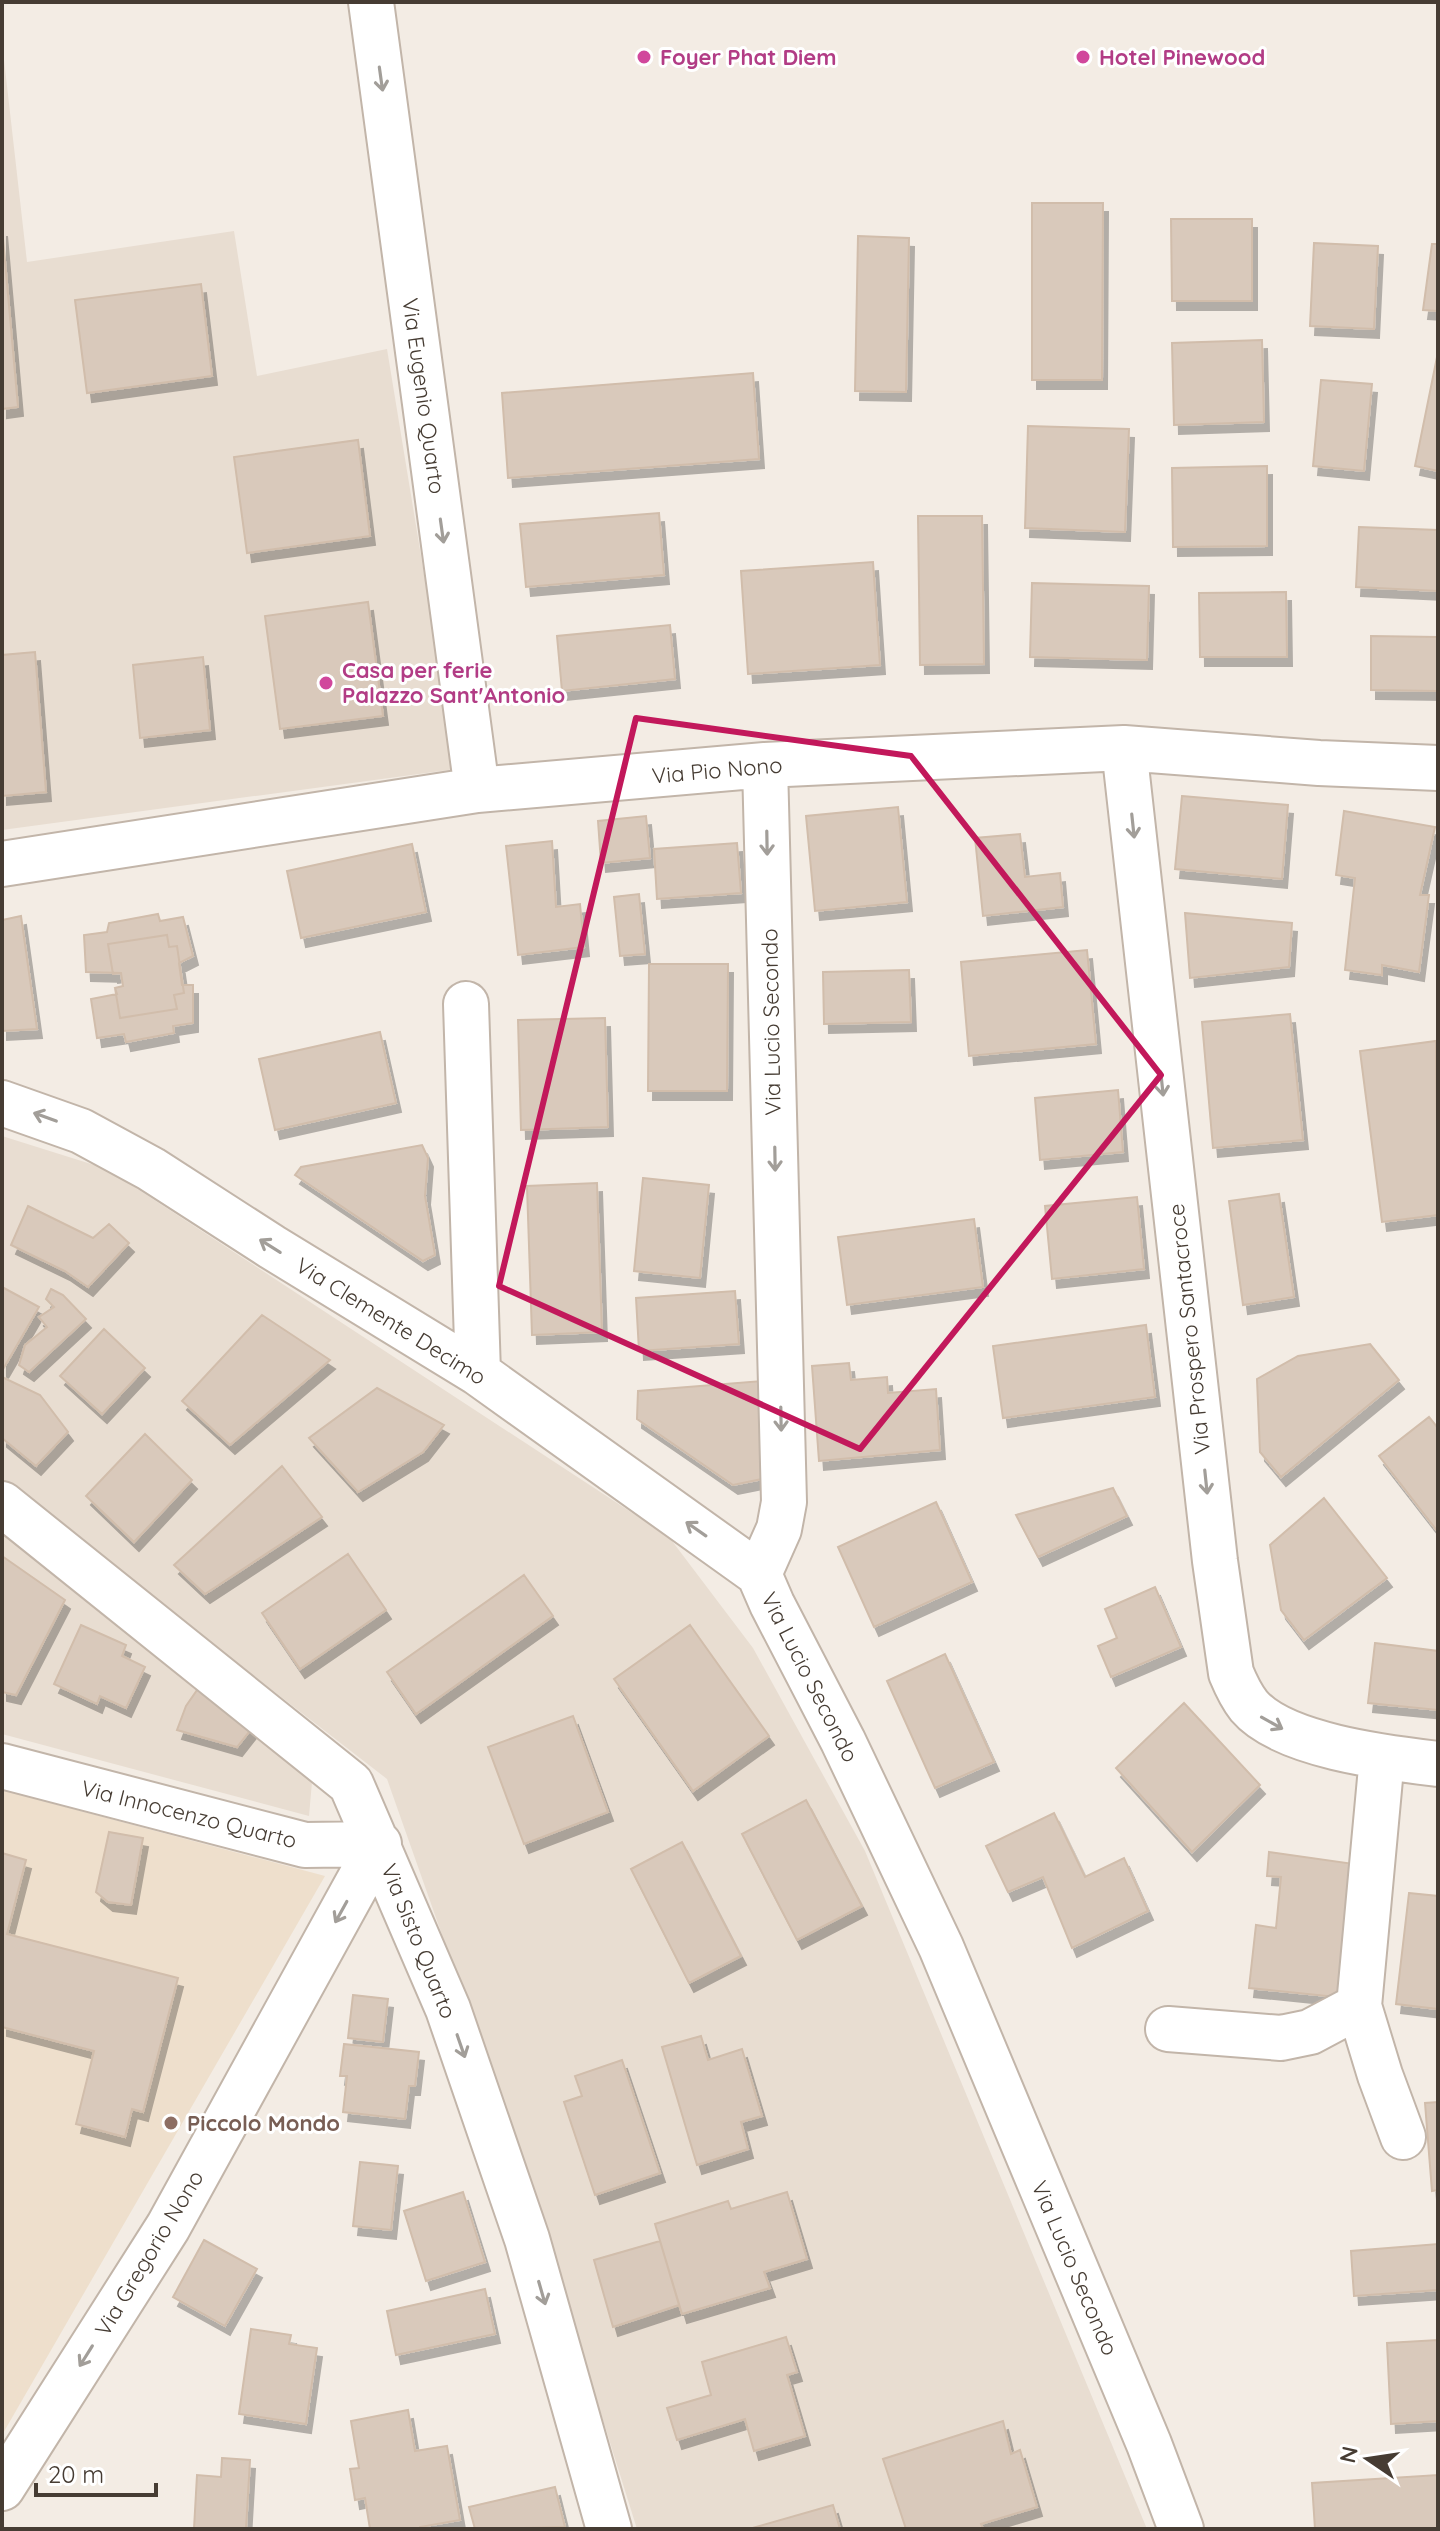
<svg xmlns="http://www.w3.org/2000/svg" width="1440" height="2531" viewBox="0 0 1440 2531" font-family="Quicksand,sans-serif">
<defs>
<filter id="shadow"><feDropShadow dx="5" dy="9" stdDeviation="0" flood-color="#0004"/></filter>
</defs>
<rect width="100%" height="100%" fill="#f3ece4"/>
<path fill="#e8ddd1" d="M2,42L27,262L234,231L257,376L387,349L456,769L2,830Z
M2,1136L107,1169L669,1537L753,1648L865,1851L1147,2529H637L524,2167L387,1779L2,1481Z
M2,1525L302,1759L312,1782L309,1816L2,1734Z"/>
<path fill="#eedfcc" d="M2,1790L325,1876L2,2435Z"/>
<path fill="#d9c9bb" stroke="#d1bdab" stroke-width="2" filter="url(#shadow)" d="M1032,203H1103L1102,380H1032Z
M1171,219H1252V301H1172Z
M2,227L18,407L2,409Z
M858,236L909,238L906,392L855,391Z
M1314,243L1378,246L1374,329L1310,326Z
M1432,244H1438V311L1423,310Z
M201,284L212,376L87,393L75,300Z
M1262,340L1264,422L1174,425L1172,343Z
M1437,357H1438V471L1415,466Z
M753,373L759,459L508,478L502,393Z
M1321,380L1372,384L1364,471L1313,466Z
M1028,426L1129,429L1125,532L1025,528Z
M358,440L370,536L247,553L234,457Z
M1267,466V546L1173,547L1172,468Z
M659,513L664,575L526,587L520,524Z
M918,516H982L984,664L920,665Z
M1359,527L1438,530V591L1356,587Z
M873,562L880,665L748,674L741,571Z
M1032,583L1149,586L1147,660L1030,657Z
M1286,592L1287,657H1200L1199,593Z
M368,602L383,716L280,729L265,616Z
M670,625L675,679L562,691L557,636Z
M1371,636L1438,637V691L1371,690Z
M35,652L46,792L2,796V655Z
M203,657L210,730L140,738L133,665Z
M1182,796L1288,805L1282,879L1175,869Z
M898,807L907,902L815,911L806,816Z
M1344,811L1435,827L1420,895H1429L1419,972L1382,965V975L1345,970L1355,878L1336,875Z
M646,816L650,858L601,863L598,821Z
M1020,834L1025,877L1060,873L1063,907L983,916L975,838Z
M552,841L556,907L580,904L584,947L518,955L506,846Z
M737,843L741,893L657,899L654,849Z
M412,844L426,912L301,938L287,871Z
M639,894L645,954L620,956L614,897Z
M1185,913L1292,923L1289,967L1190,978Z
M158,914L160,921L183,917L193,956L179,963L182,985H193V1023L173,1026L174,1033L126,1042L124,1034L97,1038L91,999L117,994L115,988L123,986L121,973L86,972L84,935L107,932L109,923Z
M21,916L37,1029L2,1031V920Z
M167,935L169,947L177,946L184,993L174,995L177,1009L120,1018L115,988L123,986L121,973L113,974L108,944Z
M1087,950L1096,1044L969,1056L961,962Z
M649,964H728L727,1091H648Z
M909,970L911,1022L824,1024L823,972Z
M1290,1014L1303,1140L1213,1148L1202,1022Z
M605,1018L608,1127L521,1130L518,1020Z
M380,1032L396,1103L275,1130L259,1059Z
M1436,1041L1438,1215L1382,1222L1360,1051Z
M1118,1090L1123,1152L1040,1160L1035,1098Z
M422,1145L428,1158L425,1196L435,1255L423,1261L295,1175L301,1167Z
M643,1178L709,1185L700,1278L634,1271Z
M597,1183L602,1332L532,1335L527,1186Z
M1279,1194L1294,1297L1243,1305L1229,1201Z
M1137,1197L1144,1269L1052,1279L1045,1206Z
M28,1206L93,1238L109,1224L129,1243L88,1287L65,1271L11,1245Z
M974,1219L983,1287L847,1305L838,1237Z
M2,1287L39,1307L2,1371Z
M51,1289L63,1295L86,1319L29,1372L19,1365L25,1345L47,1327L39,1317L54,1307L46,1299Z
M735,1291L739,1344L639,1351L636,1298Z
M262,1315L330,1360L230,1445L182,1401Z
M1146,1325L1155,1397L1003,1418L993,1346Z
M104,1329L145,1368L102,1414L60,1376Z
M1370,1344L1399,1380L1281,1477L1260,1452L1257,1379L1298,1356Z
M849,1363L851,1380L887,1377L888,1393L936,1389L940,1450L819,1461L812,1366Z
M2,1377L40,1395L68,1432L36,1466L2,1438Z
M762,1381L767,1478L733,1485L637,1419L638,1391Z
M377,1388L444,1425L423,1452L358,1492L309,1438Z
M1429,1417L1438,1428V1532L1379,1456Z
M145,1434L192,1480L134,1542L86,1496Z
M282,1466L322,1517L205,1594L174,1565Z
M1113,1488L1127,1516L1038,1557L1016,1515Z
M1324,1498L1387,1578L1304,1640L1281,1610L1270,1545Z
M936,1502L972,1582L874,1627L838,1547Z
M348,1554L386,1610L300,1669L262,1613Z
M2,1556L65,1600L16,1695L2,1692Z
M524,1575L553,1616L416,1714L387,1672Z
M1155,1587L1181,1647L1111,1677L1098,1646L1117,1638L1105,1609Z
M81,1625L126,1645L122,1656L145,1667L126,1708L100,1696L97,1704L54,1684Z
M690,1625L769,1736L693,1791L614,1679Z
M1375,1643L1438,1651V1710L1368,1703Z
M945,1654L994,1762L935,1788L887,1681Z
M202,1683L256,1723L237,1747L177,1730L186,1706Z
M1184,1703L1260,1785L1192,1852L1116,1768Z
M573,1716L608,1812L524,1844L488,1747Z
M806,1800L862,1906L797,1940L742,1834Z
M1054,1813L1085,1877L1124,1858L1148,1911L1072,1948L1043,1877L1008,1892L986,1846Z
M109,1832L143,1838L131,1905L108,1902L96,1892Z
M682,1842L741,1956L689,1983L631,1869Z
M1269,1852L1361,1865L1346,1998L1249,1988L1256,1925L1276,1928L1281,1877L1267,1876Z
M2,1853L26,1860L7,1934L178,1978L143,2112L132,2109L125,2137L76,2124L94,2051L2,2027Z
M1409,1893L1438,1896V2009L1396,2004Z
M353,1995L388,1999L383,2042L348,2038Z
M701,2036L708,2060L742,2049L762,2116L741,2122L748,2149L697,2165L662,2047Z
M344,2044L419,2052L415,2086H409L405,2119L343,2112L347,2076H340Z
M622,2060L660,2173L595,2195L564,2102L582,2096L575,2076Z
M1438,2102V2190L1432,2191L1425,2103Z
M360,2162L398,2166L391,2230L353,2226Z
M463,2192L485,2262L426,2281L404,2211Z
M787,2192L807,2259L764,2272L770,2288L682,2314L655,2224L728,2201L731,2209Z
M204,2240L257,2269L225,2326L173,2297Z
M660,2241L679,2305L613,2327L594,2260Z
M1438,2244V2290L1354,2296L1351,2251Z
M485,2289L495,2334L396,2355L387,2311Z
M251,2329L291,2335L289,2344L317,2348L306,2424L239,2414Z
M786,2337L797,2372L787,2375L805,2436L754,2451L745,2419L677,2440L667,2408L711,2395L702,2362Z
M1438,2340V2421L1391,2424L1387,2343Z
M408,2410L415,2451L447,2446L460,2520L420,2527V2529H370L365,2498L355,2500L350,2469L359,2468L351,2421Z
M1003,2421L1011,2454L1020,2450L1037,2507L981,2524L983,2529H906L883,2459Z
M222,2458L250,2460L246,2529H194L197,2475L221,2477Z
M1438,2475V2529H1315L1312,2483Z
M555,2487L565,2527L475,2529L469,2507Z
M833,2505L840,2529H749Z"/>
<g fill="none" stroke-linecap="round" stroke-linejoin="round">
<defs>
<path id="minor" d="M371,2L477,790
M1124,748L1215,1561L1231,1673C1236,1685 1241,1696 1249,1706C1283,1746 1388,1758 1438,1764
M765,765L784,1502L779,1529L759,1574L772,1604L843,1741L941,1947L1149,2444L1181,2529
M2,864L477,790L765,765L1124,748L1319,763L1438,768
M466,1004L478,1373
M2,1103L81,1131L151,1169L272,1247L478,1373L759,1574
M2,1504L351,1784L448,2009L527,2239L609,2529
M1382,1757L1359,2006L1380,2075L1403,2137
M2,1766L305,1845L379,1844
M1168,2029L1281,2038L1310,2032L1359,2006
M2,2488L168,2227L379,1844"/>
</defs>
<use href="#minor" stroke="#c2b5a9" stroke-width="48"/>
<use href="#minor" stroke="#fff" stroke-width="44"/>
</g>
<defs><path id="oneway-shaft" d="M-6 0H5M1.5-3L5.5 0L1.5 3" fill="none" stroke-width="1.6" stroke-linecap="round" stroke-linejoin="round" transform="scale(2)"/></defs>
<g stroke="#a29e99">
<use href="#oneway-shaft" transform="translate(381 79) rotate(82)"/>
<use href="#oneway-shaft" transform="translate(442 531) rotate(82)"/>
<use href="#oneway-shaft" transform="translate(1133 826) rotate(84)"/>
<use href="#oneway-shaft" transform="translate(767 843) rotate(89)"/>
<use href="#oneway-shaft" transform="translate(1162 1084) rotate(84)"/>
<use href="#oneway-shaft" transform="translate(45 1117) rotate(-160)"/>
<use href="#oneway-shaft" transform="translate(775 1159) rotate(89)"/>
<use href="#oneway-shaft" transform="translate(270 1246) rotate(-148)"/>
<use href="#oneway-shaft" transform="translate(781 1419) rotate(89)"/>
<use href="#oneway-shaft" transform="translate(1206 1482) rotate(84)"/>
<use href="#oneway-shaft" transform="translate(696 1529) rotate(-145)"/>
<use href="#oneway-shaft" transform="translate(1272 1723) rotate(29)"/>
<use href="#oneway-shaft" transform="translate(341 1912) rotate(119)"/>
<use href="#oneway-shaft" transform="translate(461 2046) rotate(71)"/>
<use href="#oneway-shaft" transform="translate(542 2293) rotate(74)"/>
<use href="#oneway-shaft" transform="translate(86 2356) rotate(122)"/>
</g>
<path fill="none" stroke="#c2185b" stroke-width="6" stroke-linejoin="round" d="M636,718L911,756L1161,1075L860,1449L499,1286Z"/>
<g fill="#d1479c" stroke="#fff" stroke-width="3">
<circle cx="644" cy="57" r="8"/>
<circle cx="1083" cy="57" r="8"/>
<circle cx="326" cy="683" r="8"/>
</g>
<circle fill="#8d6e63" stroke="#fff" stroke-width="3" cx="171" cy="2123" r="8"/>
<g text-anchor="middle" stroke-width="6" stroke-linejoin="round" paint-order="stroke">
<g font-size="22" font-weight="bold" fill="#b23c85" stroke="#fff" text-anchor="start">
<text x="660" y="65">Foyer Phat Diem</text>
<text x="1099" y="65">Hotel Pinewood</text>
<text x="342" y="678">Casa per ferie<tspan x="342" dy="25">Palazzo Sant'Antonio</tspan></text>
</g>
<g font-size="22" fill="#463c33" stroke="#fff">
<text transform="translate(424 396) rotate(82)" y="8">Via Eugenio Quarto</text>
<text transform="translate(717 770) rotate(-5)" y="8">Via Pio Nono</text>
<text transform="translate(771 1022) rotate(-91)" y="8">Via Lucio Secondo</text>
<text transform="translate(391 1321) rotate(32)" y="8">Via Clemente Decimo</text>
<text transform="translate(1189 1329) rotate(-96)" y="8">Via Prospero Santacroce</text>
<text transform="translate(810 1677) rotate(63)" y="8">Via Lucio Secondo</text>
<text transform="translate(189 1814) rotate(14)" y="8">Via Innocenzo Quarto</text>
<text transform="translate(419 1941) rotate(68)" y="8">Via Sisto Quarto</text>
<text transform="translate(149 2253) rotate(-59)" y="8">Via Gregorio Nono</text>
<text transform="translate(1075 2268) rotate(67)" y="8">Via Lucio Secondo</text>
</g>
<g font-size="22" font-weight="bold" fill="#785e54" stroke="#fff" text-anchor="start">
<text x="187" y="2131">Piccolo Mondo</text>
</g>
</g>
<rect width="1440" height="2531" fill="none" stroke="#463c33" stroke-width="8"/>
<g transform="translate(1368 2459) rotate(283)" stroke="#ffffff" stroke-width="6" paint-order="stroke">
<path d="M0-6L14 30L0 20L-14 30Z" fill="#463c33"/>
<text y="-12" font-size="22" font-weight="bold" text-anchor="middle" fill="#463c33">N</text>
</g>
<path d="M36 2483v12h120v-12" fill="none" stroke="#463c33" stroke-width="4"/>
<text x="48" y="2483" font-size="24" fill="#463c33" stroke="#ffffff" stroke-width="6" paint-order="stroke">20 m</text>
</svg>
